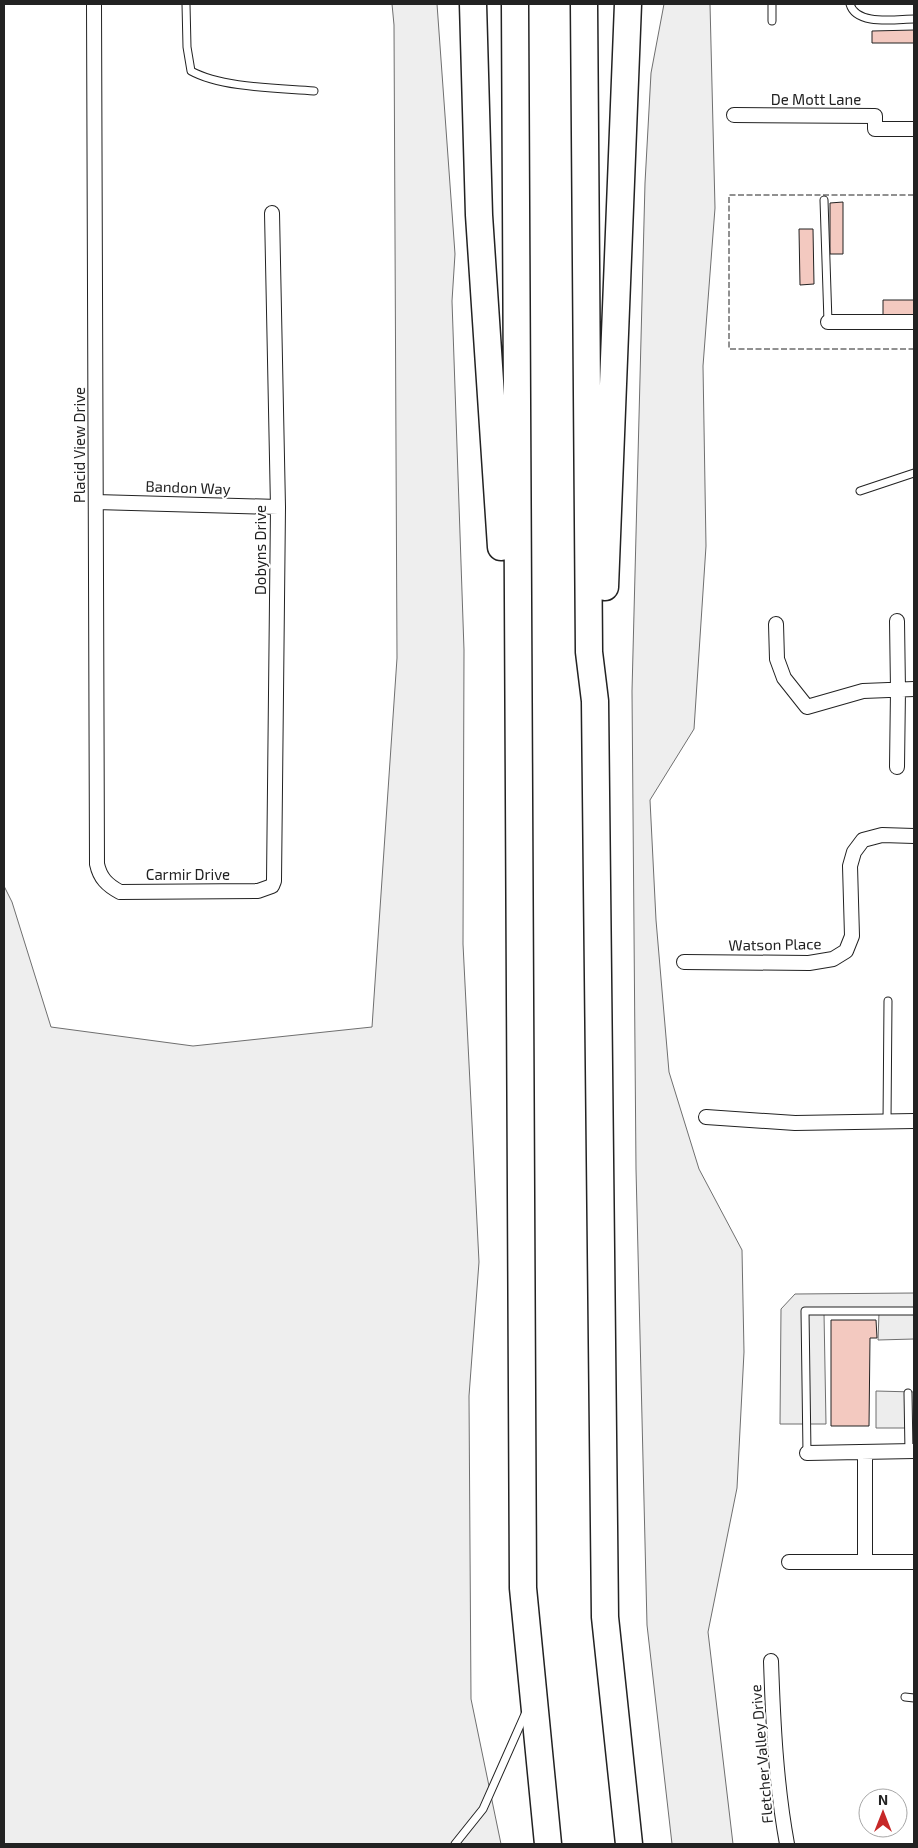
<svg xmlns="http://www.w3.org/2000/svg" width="918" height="1848" viewBox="0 0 918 1848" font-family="'Exo 2',sans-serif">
<rect width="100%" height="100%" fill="#fff"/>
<path fill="#eee" stroke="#6f6f6f" d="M392,4H437L455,254L452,301L464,650L463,944L479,1262L469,1396L471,1699L501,1844H4V886L12,902L51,1027L193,1046L372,1027L397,658L394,25Z
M664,4H710L715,208L703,366L706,546L694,729L650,800L656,920L669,1072L699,1169L742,1250L744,1352L737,1488L708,1632L733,1844H672L647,1625L636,1169L632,691L645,183L651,73Z"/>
<path fill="#ededed" stroke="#6f6f6f" d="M914,1293V1339L878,1340L879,1313H824L826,1424H780L781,1309L795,1294Z
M876,1391L914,1392V1428H876Z"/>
<path fill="#f3c9c0" stroke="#222" d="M914,30V43H872V31Z
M843,202V254H830V203Z
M799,229H813L814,284L800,285Z
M883,300H914V315H883Z
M831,1320H876L877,1338H870L869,1426H831Z"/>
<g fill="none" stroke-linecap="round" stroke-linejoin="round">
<defs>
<path id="service" d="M186,4L187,47L191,71C222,88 278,88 314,91
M850,4C856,26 896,19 914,19
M772,21V4
M824,200L828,322
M860,491L914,473
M887,1122L888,1001
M908,1393L909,1452
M807,1453L805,1311H914
M905,1697L914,1698
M455,1844L483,1809L526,1712"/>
<path id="minor" d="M94,4L97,864C100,878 107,885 120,892L258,891L272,886L274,881L278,507L272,213
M734,115L875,116V129H914
M828,322H914
M96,502L278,507
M776,624L777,659L784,678L807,707L863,691L914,689
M897,767L898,690L897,621
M684,962L809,963L833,959L846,951L852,936L850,866L854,852L863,840L882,835L914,836
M706,1117L795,1123L914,1121
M865,1452V1562
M807,1453L914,1451
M789,1562H914
M771,1661C773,1722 776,1784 787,1844"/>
<path id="motorway" d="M473,4L479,215L501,547
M515,4L523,1588L548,1844
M584,4L589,652L595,701L605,1617L629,1844
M605,587L628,4"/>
</defs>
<use href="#service" stroke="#222" stroke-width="9"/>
<use href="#minor" stroke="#222" stroke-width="16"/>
<use href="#motorway" stroke="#222" stroke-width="29"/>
<use href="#service" stroke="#fff" stroke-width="7"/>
<use href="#minor" stroke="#fff" stroke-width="14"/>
<use href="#motorway" stroke="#fff" stroke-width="26"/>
<path stroke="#222" stroke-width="1" stroke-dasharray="6 2.5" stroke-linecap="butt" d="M914,195H729V349H914"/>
</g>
<g text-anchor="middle" stroke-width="4" stroke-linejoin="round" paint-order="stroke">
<g font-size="15" fill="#222" stroke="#fff">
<text x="816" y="105">De Mott Lane</text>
<text transform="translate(80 445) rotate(-90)" y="5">Placid View Drive</text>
<text transform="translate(188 488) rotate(2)" y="5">Bandon Way</text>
<text transform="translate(261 550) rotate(-90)" y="5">Dobyns Drive</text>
<text x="188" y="880">Carmir Drive</text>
<text transform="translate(775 945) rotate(-1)" y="5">Watson Place</text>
<text transform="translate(762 1754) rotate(-95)" y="5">Fletcher Valley Drive</text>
</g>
</g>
<rect width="918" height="1848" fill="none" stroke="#222222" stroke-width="10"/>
<g transform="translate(883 1813)"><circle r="24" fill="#ffffff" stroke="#a7a7a7"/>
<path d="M0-4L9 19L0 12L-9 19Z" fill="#c62828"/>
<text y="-8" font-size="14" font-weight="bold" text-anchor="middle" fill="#222222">N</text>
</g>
</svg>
